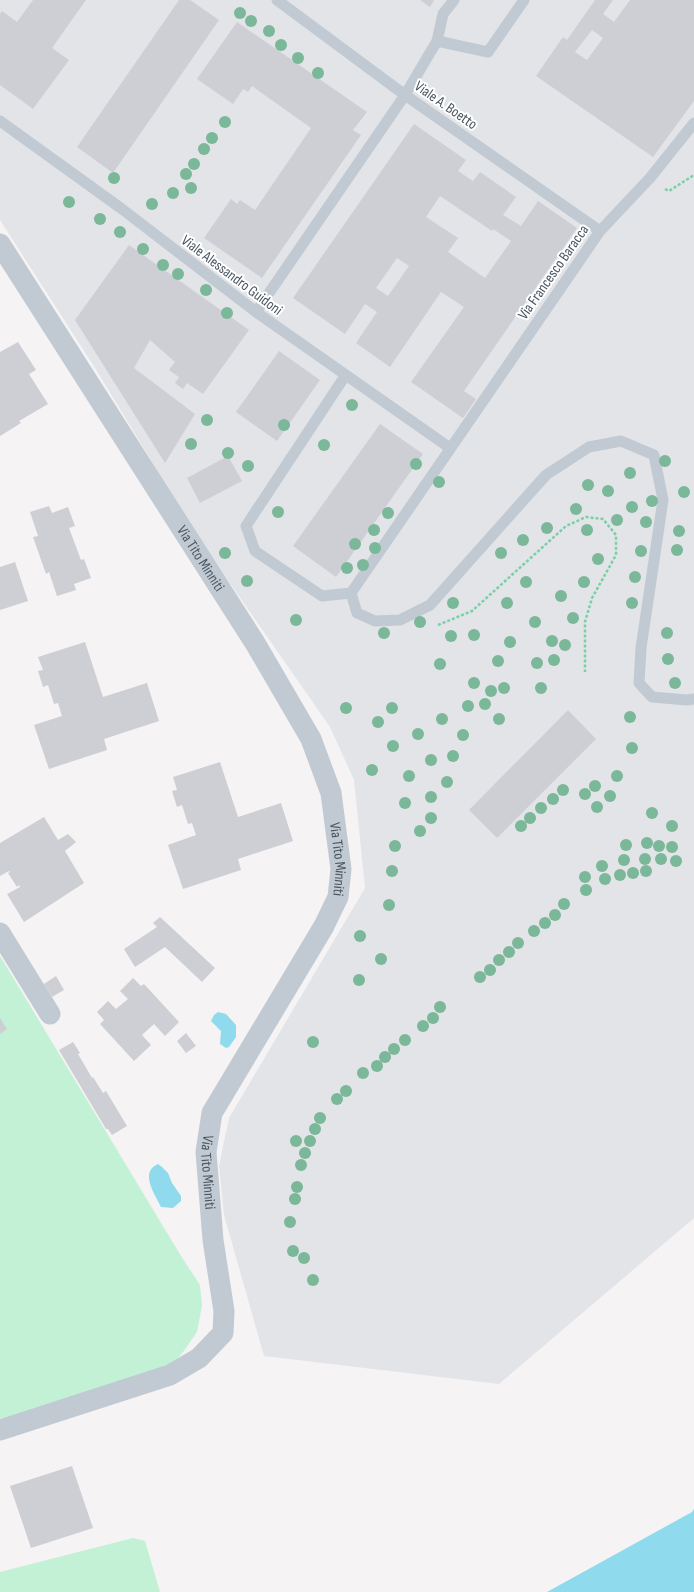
<svg xmlns="http://www.w3.org/2000/svg" width="694" height="1592" viewBox="0 0 694 1592" font-family="'Sofia Sans Condensed',sans-serif">
<rect width="100%" height="100%" fill="#f5f3f3"/>
<path fill="#e2e4e7" d="M0,0H694V1218L499,1384L264,1356L224,1215L219,1166L229,1118L365,888L354,780L330,727L197,536L95,368L0,220Z"/>
<path fill="#c3f1d5" d="M0,956L181,1256L200,1285L202,1306L197,1332L183,1352L173,1364L0,1419Z
M133,1538L145,1541L160,1592H0V1572Z"/>
<path fill="#90daee" d="M218,1012L226,1014L236,1025V1037L229,1047L226,1048L220,1044L221,1031L211,1021L214,1015Z
M158,1164L162,1167L168,1173L172,1183L181,1196V1201L173,1208L161,1207C155,1195 139,1172 158,1164Z
M694,1509V1592H547L692,1512Z"/>
<path fill="#cdcfd5" fill-rule="evenodd" d="M33,0H86L52,48L69,60L33,109L0,85V14L2,11L17,22Z
M179,0H190L219,20L113,173L77,147Z
M420,0H434L430,7Z
M595,0H613L603,14L614,22L630,0H694V101L653,157L536,76L563,37L567,40ZM592,30L603,38L587,60L575,52Z
M237,22L367,112L353,130L361,135L262,278L204,238L231,199L237,204L240,200L255,210L311,128L252,86L248,92L243,89L233,104L197,79Z
M414,124L466,160L458,171L473,181L480,172L516,197L503,215L521,226L538,201L577,228L464,391L476,399L463,418L411,382L464,307L441,292L390,367L356,343L377,312L365,304L345,334L293,298ZM440,196L492,231L493,229L511,241L485,278L448,252L458,238L426,217ZM397,258L409,266L388,296L376,288Z
M129,245L249,330L203,394L187,383L183,389L175,383L179,377L169,370L175,362L150,340L134,368L195,414L165,463L75,320Z
M18,342L36,370L29,374L48,404L19,421L21,423L0,436V352Z
M279,351L320,380L277,441L236,412Z
M380,424L423,454L336,577L293,546Z
M228,456L242,481L200,503L187,478Z
M49,506L52,513L68,507L75,526L69,528L81,560L84,559L91,578L74,584L76,590L57,596L49,572L46,574L33,537L38,536L30,512Z
M15,562L28,601L0,610V567Z
M85,642L103,697L147,683L159,721L104,739L107,750L49,769L34,725L62,716L58,703L54,704L48,685L43,687L38,671L43,670L38,657Z
M568,710L596,739L497,838L469,810Z
M220,762L238,817L281,803L293,841L238,859L241,870L183,889L168,845L196,835L192,823L188,824L182,805L177,807L172,791L177,790L173,777Z
M44,817L58,840L68,834L76,842L65,851L84,883L24,922L7,894L20,887L19,885L17,887L8,873L10,872L9,871L0,876V843Z
M160,917L215,968L202,982L165,947L135,967L124,949L157,927L153,923Z
M56,976L64,990L52,997L44,984Z
M133,978L141,986L144,984L179,1022L165,1036L154,1024L142,1035L151,1045L134,1061L100,1024L104,1020L97,1012L108,1001L116,1009L128,999L120,991Z
M0,1018L7,1029L0,1034Z
M186,1033L196,1046L186,1053L177,1041Z
M73,1042L80,1053L78,1054L92,1078L93,1077L103,1093L106,1091L127,1126L112,1135L108,1129H106L59,1050Z
M72,1466L93,1528L31,1548L10,1486Z"/>
<g fill="none" stroke-linecap="round" stroke-linejoin="round">
<path stroke="#7ad0a6" stroke-width="2.5" stroke-dasharray="3 2" stroke-linecap="butt" d="M665,189L669,191L694,175
M438,625L472,611L566,526L586,517L603,519L616,535V555L592,598L585,622V672"/>
<path stroke="#c1cad2" stroke-width="11" d="M277,0L405,95L600,231
M437,41L488,52L524,0
M0,121L122,209L256,312L450,448
M256,312L405,95L437,41L443,14L454,0
M345,376L246,526L255,551L322,596L351,593L600,231L650,178L694,123
M351,593L357,613L375,621L400,620L430,605L546,475L589,447L621,441L654,455L663,500L641,648L639,683L652,697L687,700L694,699"/>
<g stroke="#c1cad2" stroke-width="21">
<path id="s1" d="M0,244L255,643L311,739L331,793L341,869L338,897L324,926L212,1113L206,1152L213,1240L224,1311L223,1333L199,1358L170,1375L0,1430"/>
<path d="M0,933L50,1014"/>
</g>
</g>
<g fill="#7bb799">
<circle cx="240" cy="13" r="6"/>
<circle cx="251" cy="21" r="6"/>
<circle cx="269" cy="31" r="6"/>
<circle cx="281" cy="45" r="6"/>
<circle cx="298" cy="58" r="6"/>
<circle cx="318" cy="73" r="6"/>
<circle cx="225" cy="122" r="6"/>
<circle cx="212" cy="138" r="6"/>
<circle cx="204" cy="149" r="6"/>
<circle cx="194" cy="164" r="6"/>
<circle cx="186" cy="174" r="6"/>
<circle cx="114" cy="178" r="6"/>
<circle cx="191" cy="188" r="6"/>
<circle cx="173" cy="193" r="6"/>
<circle cx="69" cy="202" r="6"/>
<circle cx="152" cy="204" r="6"/>
<circle cx="100" cy="219" r="6"/>
<circle cx="120" cy="232" r="6"/>
<circle cx="143" cy="249" r="6"/>
<circle cx="163" cy="265" r="6"/>
<circle cx="178" cy="274" r="6"/>
<circle cx="206" cy="290" r="6"/>
<circle cx="227" cy="313" r="6"/>
<circle cx="352" cy="405" r="6"/>
<circle cx="207" cy="420" r="6"/>
<circle cx="284" cy="425" r="6"/>
<circle cx="191" cy="444" r="6"/>
<circle cx="324" cy="445" r="6"/>
<circle cx="228" cy="453" r="6"/>
<circle cx="665" cy="461" r="6"/>
<circle cx="416" cy="464" r="6"/>
<circle cx="248" cy="466" r="6"/>
<circle cx="630" cy="473" r="6"/>
<circle cx="439" cy="482" r="6"/>
<circle cx="588" cy="485" r="6"/>
<circle cx="608" cy="491" r="6"/>
<circle cx="684" cy="492" r="6"/>
<circle cx="652" cy="501" r="6"/>
<circle cx="632" cy="507" r="6"/>
<circle cx="576" cy="509" r="6"/>
<circle cx="278" cy="512" r="6"/>
<circle cx="388" cy="513" r="6"/>
<circle cx="617" cy="520" r="6"/>
<circle cx="646" cy="522" r="6"/>
<circle cx="547" cy="528" r="6"/>
<circle cx="374" cy="530" r="6"/>
<circle cx="587" cy="530" r="6"/>
<circle cx="679" cy="531" r="6"/>
<circle cx="523" cy="540" r="6"/>
<circle cx="355" cy="544" r="6"/>
<circle cx="375" cy="548" r="6"/>
<circle cx="677" cy="550" r="6"/>
<circle cx="641" cy="551" r="6"/>
<circle cx="225" cy="553" r="6"/>
<circle cx="501" cy="553" r="6"/>
<circle cx="598" cy="559" r="6"/>
<circle cx="363" cy="565" r="6"/>
<circle cx="347" cy="568" r="6"/>
<circle cx="635" cy="577" r="6"/>
<circle cx="247" cy="581" r="6"/>
<circle cx="526" cy="582" r="6"/>
<circle cx="584" cy="582" r="6"/>
<circle cx="561" cy="596" r="6"/>
<circle cx="453" cy="603" r="6"/>
<circle cx="507" cy="603" r="6"/>
<circle cx="632" cy="603" r="6"/>
<circle cx="573" cy="618" r="6"/>
<circle cx="296" cy="620" r="6"/>
<circle cx="420" cy="622" r="6"/>
<circle cx="535" cy="622" r="6"/>
<circle cx="384" cy="633" r="6"/>
<circle cx="667" cy="633" r="6"/>
<circle cx="474" cy="635" r="6"/>
<circle cx="451" cy="636" r="6"/>
<circle cx="552" cy="641" r="6"/>
<circle cx="510" cy="642" r="6"/>
<circle cx="565" cy="645" r="6"/>
<circle cx="668" cy="659" r="6"/>
<circle cx="554" cy="660" r="6"/>
<circle cx="498" cy="661" r="6"/>
<circle cx="537" cy="663" r="6"/>
<circle cx="440" cy="664" r="6"/>
<circle cx="474" cy="683" r="6"/>
<circle cx="675" cy="683" r="6"/>
<circle cx="504" cy="688" r="6"/>
<circle cx="541" cy="688" r="6"/>
<circle cx="491" cy="691" r="6"/>
<circle cx="485" cy="704" r="6"/>
<circle cx="468" cy="706" r="6"/>
<circle cx="346" cy="708" r="6"/>
<circle cx="392" cy="708" r="6"/>
<circle cx="630" cy="717" r="6"/>
<circle cx="442" cy="719" r="6"/>
<circle cx="499" cy="719" r="6"/>
<circle cx="378" cy="722" r="6"/>
<circle cx="418" cy="734" r="6"/>
<circle cx="463" cy="735" r="6"/>
<circle cx="393" cy="746" r="6"/>
<circle cx="632" cy="748" r="6"/>
<circle cx="453" cy="756" r="6"/>
<circle cx="431" cy="760" r="6"/>
<circle cx="372" cy="770" r="6"/>
<circle cx="409" cy="776" r="6"/>
<circle cx="617" cy="776" r="6"/>
<circle cx="447" cy="782" r="6"/>
<circle cx="595" cy="786" r="6"/>
<circle cx="563" cy="790" r="6"/>
<circle cx="585" cy="794" r="6"/>
<circle cx="610" cy="796" r="6"/>
<circle cx="431" cy="797" r="6"/>
<circle cx="553" cy="799" r="6"/>
<circle cx="405" cy="803" r="6"/>
<circle cx="597" cy="807" r="6"/>
<circle cx="541" cy="808" r="6"/>
<circle cx="652" cy="813" r="6"/>
<circle cx="431" cy="818" r="6"/>
<circle cx="530" cy="818" r="6"/>
<circle cx="521" cy="826" r="6"/>
<circle cx="672" cy="826" r="6"/>
<circle cx="420" cy="831" r="6"/>
<circle cx="647" cy="843" r="6"/>
<circle cx="626" cy="845" r="6"/>
<circle cx="395" cy="846" r="6"/>
<circle cx="659" cy="846" r="6"/>
<circle cx="672" cy="847" r="6"/>
<circle cx="645" cy="859" r="6"/>
<circle cx="661" cy="859" r="6"/>
<circle cx="624" cy="860" r="6"/>
<circle cx="676" cy="861" r="6"/>
<circle cx="602" cy="866" r="6"/>
<circle cx="392" cy="871" r="6"/>
<circle cx="646" cy="871" r="6"/>
<circle cx="633" cy="873" r="6"/>
<circle cx="620" cy="875" r="6"/>
<circle cx="585" cy="877" r="6"/>
<circle cx="605" cy="879" r="6"/>
<circle cx="586" cy="890" r="6"/>
<circle cx="564" cy="904" r="6"/>
<circle cx="389" cy="905" r="6"/>
<circle cx="555" cy="915" r="6"/>
<circle cx="545" cy="923" r="6"/>
<circle cx="534" cy="931" r="6"/>
<circle cx="360" cy="936" r="6"/>
<circle cx="518" cy="943" r="6"/>
<circle cx="509" cy="952" r="6"/>
<circle cx="381" cy="959" r="6"/>
<circle cx="499" cy="960" r="6"/>
<circle cx="490" cy="970" r="6"/>
<circle cx="480" cy="977" r="6"/>
<circle cx="359" cy="980" r="6"/>
<circle cx="440" cy="1007" r="6"/>
<circle cx="433" cy="1018" r="6"/>
<circle cx="423" cy="1026" r="6"/>
<circle cx="405" cy="1040" r="6"/>
<circle cx="313" cy="1042" r="6"/>
<circle cx="394" cy="1049" r="6"/>
<circle cx="385" cy="1057" r="6"/>
<circle cx="377" cy="1066" r="6"/>
<circle cx="363" cy="1073" r="6"/>
<circle cx="346" cy="1091" r="6"/>
<circle cx="337" cy="1099" r="6"/>
<circle cx="320" cy="1118" r="6"/>
<circle cx="315" cy="1129" r="6"/>
<circle cx="296" cy="1141" r="6"/>
<circle cx="310" cy="1141" r="6"/>
<circle cx="305" cy="1153" r="6"/>
<circle cx="301" cy="1165" r="6"/>
<circle cx="297" cy="1187" r="6"/>
<circle cx="295" cy="1199" r="6"/>
<circle cx="290" cy="1222" r="6"/>
<circle cx="293" cy="1251" r="6"/>
<circle cx="304" cy="1258" r="6"/>
<circle cx="313" cy="1280" r="6"/>
</g>
<g text-anchor="middle" stroke-width="4" stroke-linejoin="round" paint-order="stroke">
<g font-size="15" fill="#4a5661" stroke="#fff">
<text transform="translate(446 105) rotate(35)" y="5">Viale A. Boetto</text>
<text transform="translate(553 272) rotate(-55)" y="5">Via Francesco Baracca</text>
<text transform="translate(232 275) rotate(37)" y="5">Viale Alessandro Guidoni</text>
<text dy="5" stroke="none"><textPath href="#s1" startOffset="373">Via Tito Minniti</textPath></text>
<text dy="5" stroke="none"><textPath href="#s1" startOffset="709">Via Tito Minniti</textPath></text>
<text dy="5" stroke="none"><textPath href="#s1" startOffset="1057">Via Tito Minniti</textPath></text>
</g>
</g>
</svg>
